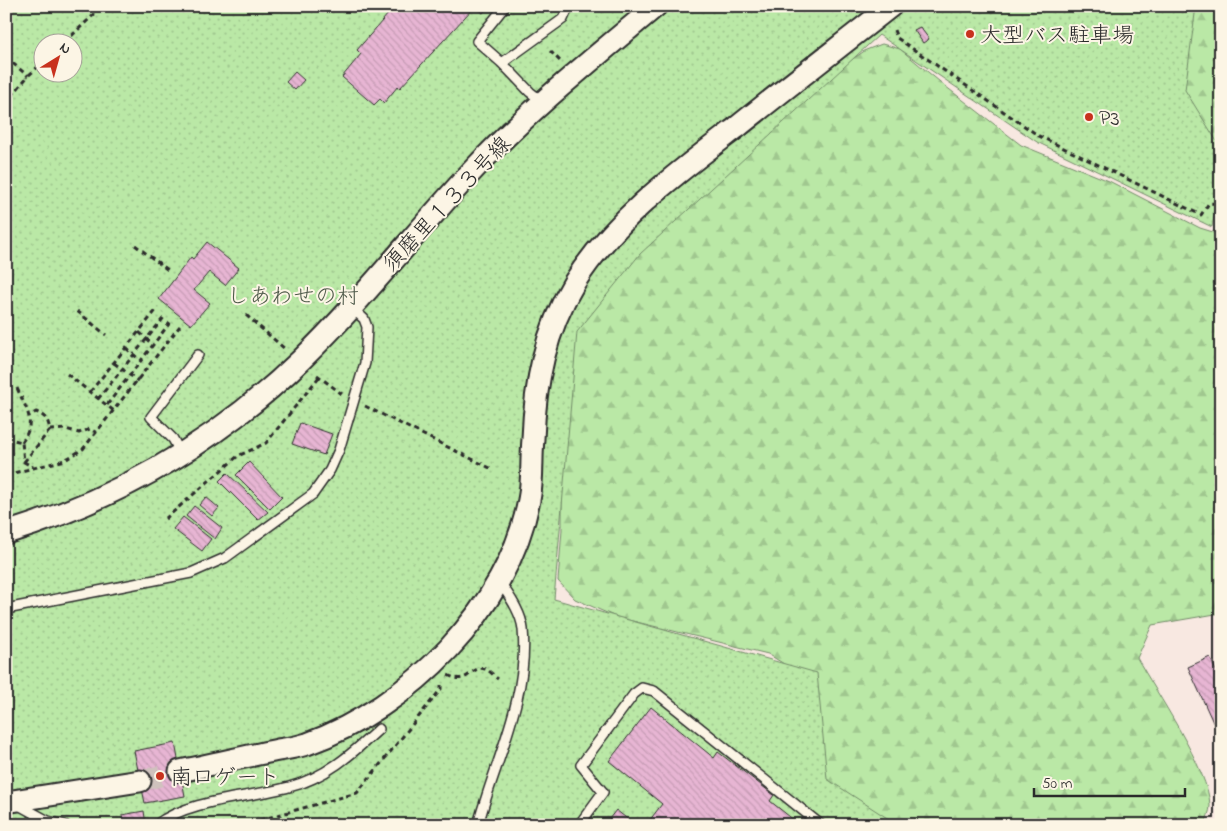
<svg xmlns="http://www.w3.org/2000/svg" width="1227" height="831" viewBox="0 0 1227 831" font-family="'Indie Flower','Klee One',sans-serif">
<defs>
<pattern id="forest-firs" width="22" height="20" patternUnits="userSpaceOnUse" patternTransform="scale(1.25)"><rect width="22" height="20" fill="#bae8a6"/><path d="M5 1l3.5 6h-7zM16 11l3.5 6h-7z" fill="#a0c78f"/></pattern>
<pattern id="park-dots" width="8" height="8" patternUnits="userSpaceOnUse" patternTransform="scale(1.25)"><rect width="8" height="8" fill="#bae8a6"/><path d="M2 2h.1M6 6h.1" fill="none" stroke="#a0c78f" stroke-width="1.8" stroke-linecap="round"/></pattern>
<pattern id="building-back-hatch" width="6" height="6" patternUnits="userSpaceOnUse" patternTransform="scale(1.25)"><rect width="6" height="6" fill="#e7b5d3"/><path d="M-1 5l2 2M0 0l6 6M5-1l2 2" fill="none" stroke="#c69cb5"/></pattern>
</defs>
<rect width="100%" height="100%" fill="#f8e8e1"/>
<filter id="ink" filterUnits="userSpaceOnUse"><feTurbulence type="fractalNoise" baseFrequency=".02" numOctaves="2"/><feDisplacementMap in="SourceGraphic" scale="10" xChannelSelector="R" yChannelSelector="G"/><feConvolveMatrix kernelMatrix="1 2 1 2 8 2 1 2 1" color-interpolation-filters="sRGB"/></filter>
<g filter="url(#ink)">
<path fill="url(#forest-firs)" stroke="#728a68" d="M1192,6H1221V161L1174,124L1176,57L1194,22Z
M882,44L900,49L945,86L1021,145L1109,181L1200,228L1216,233L1221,222V613L1152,625L1137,658C1155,690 1210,772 1210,806C1210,812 1206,819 1205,825H885L826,792L797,672L768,654L616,617L575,599L558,581L562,530V384L567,328L594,282L817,83L866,50Z"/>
<path fill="url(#park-dots)" stroke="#728a68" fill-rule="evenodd" d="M6,6H1196L1185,90L1221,148V183L1212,227L1037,142L879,35L640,254L577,332L554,599L817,673L827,779L898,825H6ZM42,42H72V72H42Z"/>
<path fill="url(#building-back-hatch)" stroke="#2b2b2b" d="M395,6H475L400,88L398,86L384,103L380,99L374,105L342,77L361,54L357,50Z
M475,6H489L483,13Z
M920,27L929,39L923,43L914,30Z
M295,72L304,80L295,90L286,82Z
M207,242L239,268L225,285L209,272L194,290L210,303L191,325L159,299L191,257L193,259Z
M300,423L332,434L324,455L292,444Z
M249,462L282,497L270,509L236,475Z
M227,473L268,512L258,520L219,481Z
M206,497L219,508L212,516L199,505Z
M194,506L222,528L215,539L186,516Z
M183,517L211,539L202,551L173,529Z
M1210,657L1221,682V740L1188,667Z
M651,707L714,758L718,752L774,795L770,801L800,825H646L662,804L609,761Z
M175,743L185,796L145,803L134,751Z
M616,810L635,825H616L609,819Z
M144,811L146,825H123L122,815Z"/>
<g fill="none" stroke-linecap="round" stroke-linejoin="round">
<path stroke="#cfc2bd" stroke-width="21" stroke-dasharray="21 11" stroke-linecap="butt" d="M140,781L180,771"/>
<defs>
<path id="service" d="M502,63L477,41L505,6
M543,102L530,92L502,63L563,19L569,6
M181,454L173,439L151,417L198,355
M6,609L191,573L225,558L313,494L330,470L339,450L365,363L367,327L364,319L352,308
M17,804L48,821L65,825
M156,825C190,799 248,798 289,787C325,778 352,754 379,729
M478,825C495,761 529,697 523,629C521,612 509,596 500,582
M579,825L603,792L581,765L634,694L642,688L654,691L821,825"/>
<path id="tertiary" d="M6,533C117,499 218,441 301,360C363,300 416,231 475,168C530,109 594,58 656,6
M180,771C210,765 239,758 268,752C281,749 295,748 307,744C409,707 508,609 529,500C533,481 531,459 533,439C535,383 545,331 574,283C614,219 677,173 736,128C787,87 839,47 891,6
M6,802L140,781"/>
</defs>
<use href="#service" stroke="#2b2b2b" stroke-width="12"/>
<use href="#tertiary" stroke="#2b2b2b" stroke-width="25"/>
<path stroke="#2b2b2b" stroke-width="3" stroke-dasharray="5 4" stroke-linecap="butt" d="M894,30L897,38L1039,136L1201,215L1209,203L1221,204
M65,42L103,6
M550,51L560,61
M6,63L9,60L28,76
M6,103L28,76L42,63
M135,245L168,270
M77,311L106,335
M246,315L285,349
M139,332L153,345
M126,348L141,361
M114,363L138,381
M67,374L114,411
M317,375L342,394
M17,388C26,409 37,421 22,442
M90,392L158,308
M98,399L166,315
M107,405L172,320
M365,406L492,469
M50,430L66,429L79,433L90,429L97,433
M6,438L22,442L24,462L33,467
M24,462L50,430C48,420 46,416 36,412L29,416
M6,475L65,460L83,449L180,326
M165,519L238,456L266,443L319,377
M448,675C469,687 471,664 485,669C489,670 494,676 498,679
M242,825L357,793L441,689V685"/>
<use href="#service" stroke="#fcf5e5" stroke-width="9"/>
<use href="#tertiary" stroke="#fcf5e5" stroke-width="21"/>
</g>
</g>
<g fill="#c8321e" stroke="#fcf5e5" stroke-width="2">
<circle cx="970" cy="34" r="5"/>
<circle cx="1089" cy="117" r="5"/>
<circle cx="160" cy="776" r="5"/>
</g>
<g text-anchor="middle" stroke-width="4" stroke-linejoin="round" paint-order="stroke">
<g font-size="22" fill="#2b2b2b" stroke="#fcf5e5" text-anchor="start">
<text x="980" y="42">大型バス駐車場</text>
<text x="1099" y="125">P3</text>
<text x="170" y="784">南口ゲート</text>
</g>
<g font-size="22" fill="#2b2b2b" stroke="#fcf5e5">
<text transform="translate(446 203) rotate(-47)" y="8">須磨里１３３号線</text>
</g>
<g font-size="22" fill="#4f5a4a" stroke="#fcf5e5">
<text x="293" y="303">しあわせの村</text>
</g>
</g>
<rect width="1227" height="831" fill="none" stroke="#fcf5e5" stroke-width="25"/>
<rect x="12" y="12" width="1202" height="806" fill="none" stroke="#2b2b2b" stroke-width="2" filter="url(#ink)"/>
<g transform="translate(58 58) rotate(37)"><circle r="24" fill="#fcf5e5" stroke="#a8a49b"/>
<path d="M0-4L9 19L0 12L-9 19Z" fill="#c8321e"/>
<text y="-8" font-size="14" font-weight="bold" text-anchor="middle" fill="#2b2b2b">N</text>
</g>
<path d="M1034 788v8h151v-8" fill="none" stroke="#2b2b2b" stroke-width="2.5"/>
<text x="1042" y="788" font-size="15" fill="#2b2b2b" stroke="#fcf5e5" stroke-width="4" paint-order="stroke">50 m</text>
</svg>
